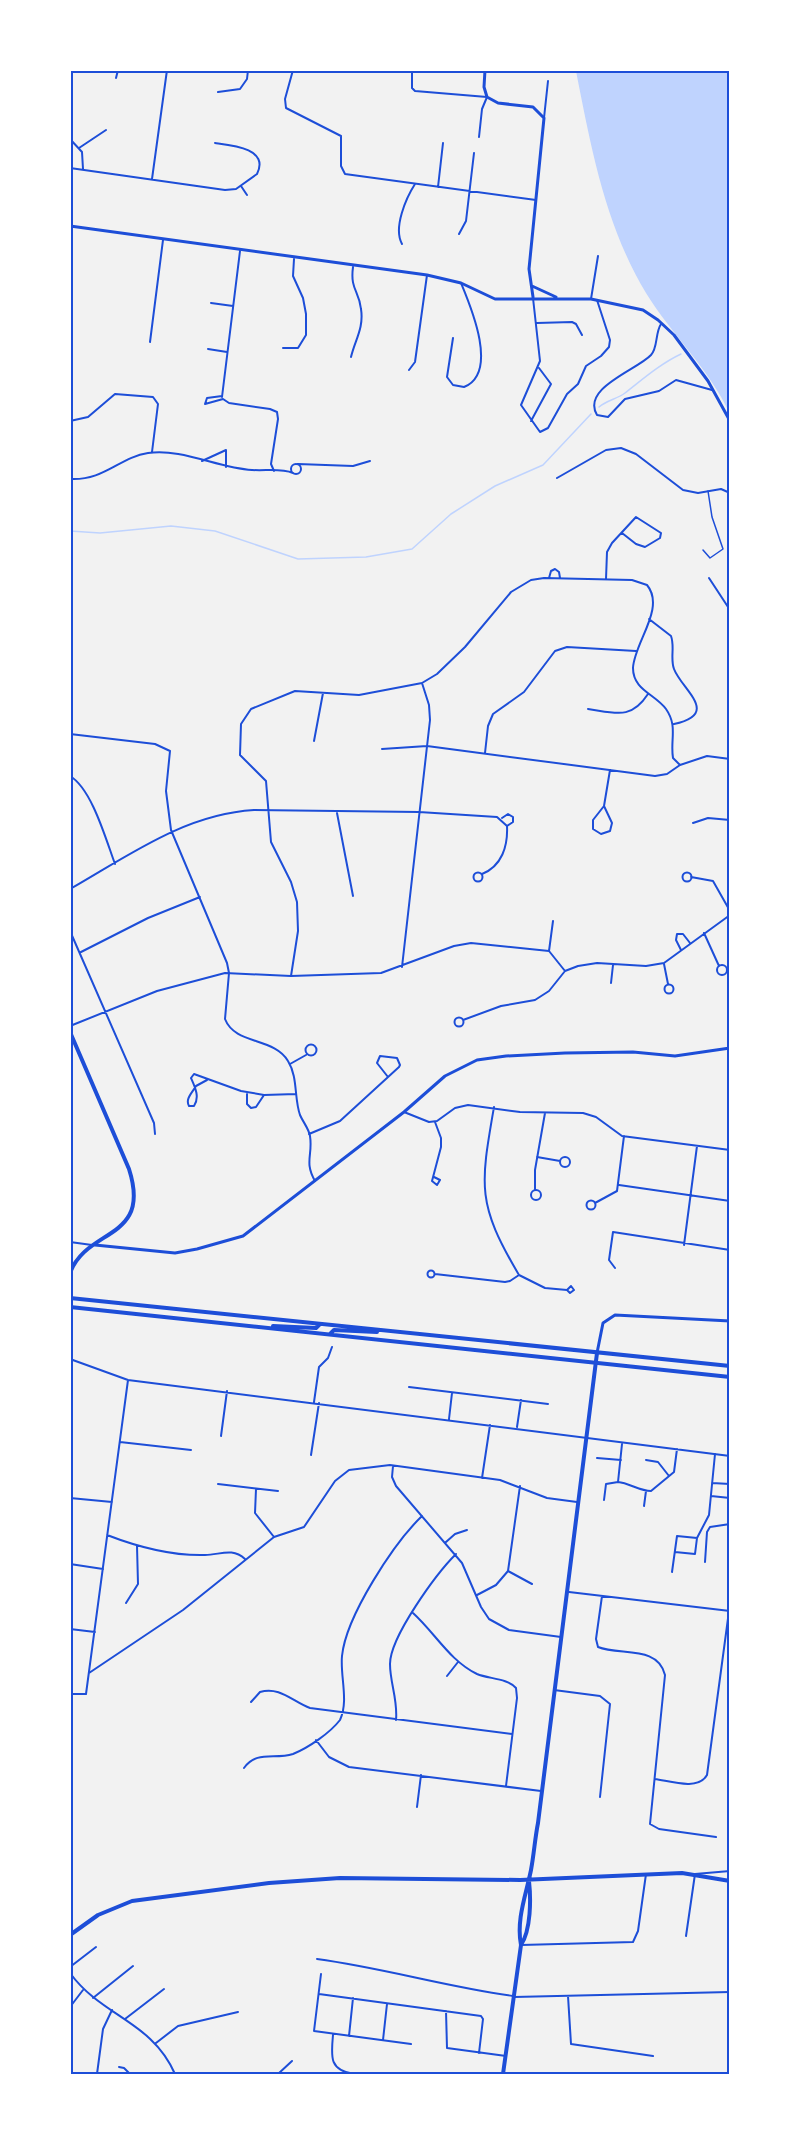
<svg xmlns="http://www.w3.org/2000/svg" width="800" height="2145" viewBox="0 0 800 2145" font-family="Overpass,sans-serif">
<rect width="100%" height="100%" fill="#f2f2f2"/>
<path fill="#bfd3fe" d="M576,71H729V412C709,369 672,335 646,293C605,225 591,147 576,71Z"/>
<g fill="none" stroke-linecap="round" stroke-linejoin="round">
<path stroke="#bfd3fe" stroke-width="1.5" d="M599,407C607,400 617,399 625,393C643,379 660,364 681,354
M70,531L100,533L171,526L215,531L298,559L366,557L412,549L451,514L495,486L543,465L591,414"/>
<path stroke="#1d4ed8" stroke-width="1.5" d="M703,550L710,558L723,549L712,517L708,491"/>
<path stroke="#1d4ed8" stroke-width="2" d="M293,70L285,99L286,108L341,136V166L345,174L536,200
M362,70H374
M412,70V88L415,91L487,97L482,109L479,137
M116,78L118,70
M218,92L240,89L247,79L248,70
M544,118L548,81
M70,139L82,152L83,169
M79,148L106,130
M70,168L225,190L236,189L257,174C270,148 230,145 215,143
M152,179L167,70
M241,186L247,195
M438,187L443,143
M459,234L466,221L474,153
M402,244C393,228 406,198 415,184
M533,298L540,361L521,405L540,432L548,428L567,394L578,384L586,366L601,356L609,347L610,340L597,300
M591,299L598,256
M211,303L233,306
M70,323V330
M537,323L572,322L576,324L582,335
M661,324C655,333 658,348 651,355C637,370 581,388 597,415L608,417L625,399L659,391L676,380L712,390
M453,338L447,377L453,385L464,387C499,373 471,307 461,283
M150,342L163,240
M283,348H298L306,335V314L303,298L293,276L294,259
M208,349L227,352
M351,357C355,340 364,328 361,309C359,290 350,290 353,267
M409,370L415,362L427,275
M222,396L207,398L205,404L223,399L229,403L270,409L277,412L278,419L271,464L274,471
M222,397L240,251
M70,421L88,417L115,394L153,397L158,404L152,452
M531,421L551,384L539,368
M202,461L226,450V467
M298,464L353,466L370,461
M291 469a5 5 0 1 1 10 0a5 5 0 1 1-10 0Z
M557,478L606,450L621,448L636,454L683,490L698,493L721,489L730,493
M70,479C104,481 120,457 148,453C182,448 218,468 252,470C266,471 281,468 293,473
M549,578L551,571L555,569L559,572L560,578
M709,578L730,610
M606,579L607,552L612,543L636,517L661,533L660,538L645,547L636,544L622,533
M649,619L671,636C675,647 670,658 674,669C682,690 721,714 674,724
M588,709C616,713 631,720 648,694
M70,734L155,744L170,751L166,791L171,830L227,963L229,973L225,1019C235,1045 274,1037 288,1061C298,1077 294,1098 300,1115C303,1122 309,1129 310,1136C313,1155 304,1162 315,1181
M314,741L323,693
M382,749L427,746L655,776L667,774L680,765
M485,753L488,726L493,714L524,692L555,651L567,647L636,651
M70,776C92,789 106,840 115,864
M604,806L593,820V829L601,834L610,831L612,823L604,806L610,770
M337,813L353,896
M502,818L508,814L513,817V822L507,826
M693,823L708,818L730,820
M473.5 877a4.5 4.5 0 1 1 9 0a4.5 4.5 0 1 1-9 0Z
M682.5 877a4.5 4.5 0 1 1 9 0a4.5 4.5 0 1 1-9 0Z
M691,877L713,881L730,911
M70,889C128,856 185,814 254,810L419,812L497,817L507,826C508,846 502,866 482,874
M70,931L154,1123L155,1134
M704,933L719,966
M681,950L676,940L677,934H683L690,943
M549,951L553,921
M81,952L148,918L200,897
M664,964L668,984
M717 970a5 5 0 1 1 10 0a5 5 0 1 1-10 0Z
M402,967L430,720L429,705L422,683
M291,976L298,931L297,902L291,882L271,842L266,781L240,755L241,724L251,709L295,691L359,695L422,683L437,674L465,647L511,592L531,580L544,578L632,580L647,585C666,608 634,643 633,668C633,690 655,694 666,709C678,726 670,740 673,758L680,765L707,756L730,759
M611,983L613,965
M664.5 989a4.5 4.5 0 1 1 9 0a4.5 4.5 0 1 1-9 0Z
M454.5 1022a4.5 4.5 0 1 1 9 0a4.5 4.5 0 1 1-9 0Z
M463,1020L501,1006L535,1000L549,991L565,971L578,966L597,963L646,966L664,963L730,915
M70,1026L157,991L225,973L291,976L381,973L454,946L471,943L549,951L565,971
M305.5 1050a5.5 5.5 0 1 1 11 0a5.5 5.5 0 1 1-11 0Z
M290,1064L306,1055
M207,1080L196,1086C192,1093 185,1099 189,1106H194C200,1097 195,1087 191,1078L194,1074L241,1091L264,1095L296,1094
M247,1094V1104L251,1108L256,1107L264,1095
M494,1107C480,1187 477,1204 519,1275
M404,1112L429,1122L437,1121L455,1108L468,1105L520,1112L583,1113L596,1117L622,1136L730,1150
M309,1134L340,1121L399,1067L400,1065L397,1058L380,1056L377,1063L388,1077
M537,1157L560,1161
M560 1162a5 5 0 1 1 10 0a5 5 0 1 1-10 0Z
M434,1177L440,1180L437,1185L432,1181L441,1147V1138L435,1122
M619,1185L730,1201
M535,1190V1170L545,1113
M531 1195a5 5 0 1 1 10 0a5 5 0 1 1-10 0Z
M586.5 1205a4.5 4.5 0 1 1 9 0a4.5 4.5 0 1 1-9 0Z
M595,1203L617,1191L624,1136
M70,1242L92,1245
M684,1245L697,1146
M615,1268L609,1260L613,1232L730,1250
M427.5 1274a3.5 3.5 0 1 1 7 0a3.5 3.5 0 1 1-7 0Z
M435,1274L505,1282L510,1281L519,1275L545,1288L567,1290L571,1286L574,1290L570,1293L567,1290
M70,1359L128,1380L730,1456
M409,1387L548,1404
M314,1402L319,1367L328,1358L332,1347
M449,1419L452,1393
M517,1427L521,1400
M221,1436L227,1391
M120,1442L191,1450
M622,1444L618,1482C629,1483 640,1491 651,1491L674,1472L677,1449
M311,1455L319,1403
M597,1458L621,1460
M646,1460L658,1462L669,1476
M393,1466L392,1477L396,1486L462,1563L481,1607L489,1619L509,1630L561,1637
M482,1478L490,1425
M712,1483L730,1484
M218,1484L278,1491
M256,1489L255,1513L274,1537
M711,1496L730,1498
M70,1498L112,1502
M604,1500L606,1484L618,1482
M644,1506L646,1491
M107,1535C138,1547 171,1556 205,1555C220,1555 232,1547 245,1559
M446,1542L455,1534L467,1530
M675,1552L695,1554L697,1538
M705,1562L707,1532L710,1527L730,1524
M70,1564L103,1569
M508,1571L532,1584
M672,1572L677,1536L697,1538L709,1515L715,1454
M569,1592L730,1611
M477,1595L496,1585L508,1571L520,1486
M602,1596L596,1639L598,1647C620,1656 658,1645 665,1675L650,1824L659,1829L716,1837
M126,1603L138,1584L137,1546
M413,1613C435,1633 450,1661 477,1674C489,1679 507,1678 516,1688L517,1698L506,1786
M70,1629L95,1632
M89,1673L183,1610L274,1537L304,1527L335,1481L349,1470L390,1465L500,1480L547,1498L577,1502
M447,1676L458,1662
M554,1690L600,1696L610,1704L600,1797
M70,1694H86L128,1380
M251,1702L260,1692C280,1686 293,1702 310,1708L512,1734
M396,1720C398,1700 390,1683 390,1664C390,1637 436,1574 456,1554
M316,1740L329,1757L349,1767L541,1791
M244,1768C257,1750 274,1760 293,1754C308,1748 330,1733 340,1720C349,1701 340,1676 342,1656C346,1616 394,1543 422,1516
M655,1779C670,1781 698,1791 707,1775L729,1611
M417,1807L421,1775
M686,1936L695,1874L730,1871
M521,1945L633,1942L638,1931L646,1874
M317,1959C384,1968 447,1987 513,1996
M70,1967L96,1947
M70,1973C102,2017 152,2021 175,2074
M321,1974L314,2031L411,2044
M319,1994L481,2016L483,2019L479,2053
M568,1996L571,2044L653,2056
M514,1997L730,1992
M93,1998L133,1966
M70,2007L83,1990
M446,2011L447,2048L506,2056
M125,2019L164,1989
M333,2035C331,2057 329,2070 354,2074
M349,2036L353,1998
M383,2040L387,2004
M156,2043L178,2026L238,2012
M119,2067L124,2068L130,2074
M97,2074L103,2029L112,2010
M278,2074L292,2061
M435,2074H454"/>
<path stroke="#1d4ed8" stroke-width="3" d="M485,70L484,87L487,97L498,103L533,107L544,118L529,269L533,297
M70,226L427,275L461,283L495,299H591L643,310L658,320L674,335L708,381L730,421
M532,286L556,297
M95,1245L175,1253L197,1249L243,1236L404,1112L445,1076L477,1060L506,1056L565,1053L633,1052L675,1056L730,1048
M597,1353L603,1323L615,1315L730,1321"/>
<path stroke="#1d4ed8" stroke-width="4" d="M70,1032L129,1169C152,1241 87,1227 70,1273
M70,1935L98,1915L132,1901L269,1883L340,1878L520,1880L682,1873L730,1881
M521,1945C531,1930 531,1899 529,1881
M503,2074L521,1945C516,1920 526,1895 531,1870C534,1854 535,1838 538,1823L597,1353"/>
<path stroke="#1d4ed8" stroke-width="4" d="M70,1298L730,1366
M70,1307L730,1377
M273,1326L316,1328L320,1324
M330,1334L334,1330L377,1332"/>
</g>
<rect width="800" height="2145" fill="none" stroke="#ffffff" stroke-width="144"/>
<rect x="72" y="72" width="656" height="2001" fill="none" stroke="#1d4ed8" stroke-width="2"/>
</svg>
